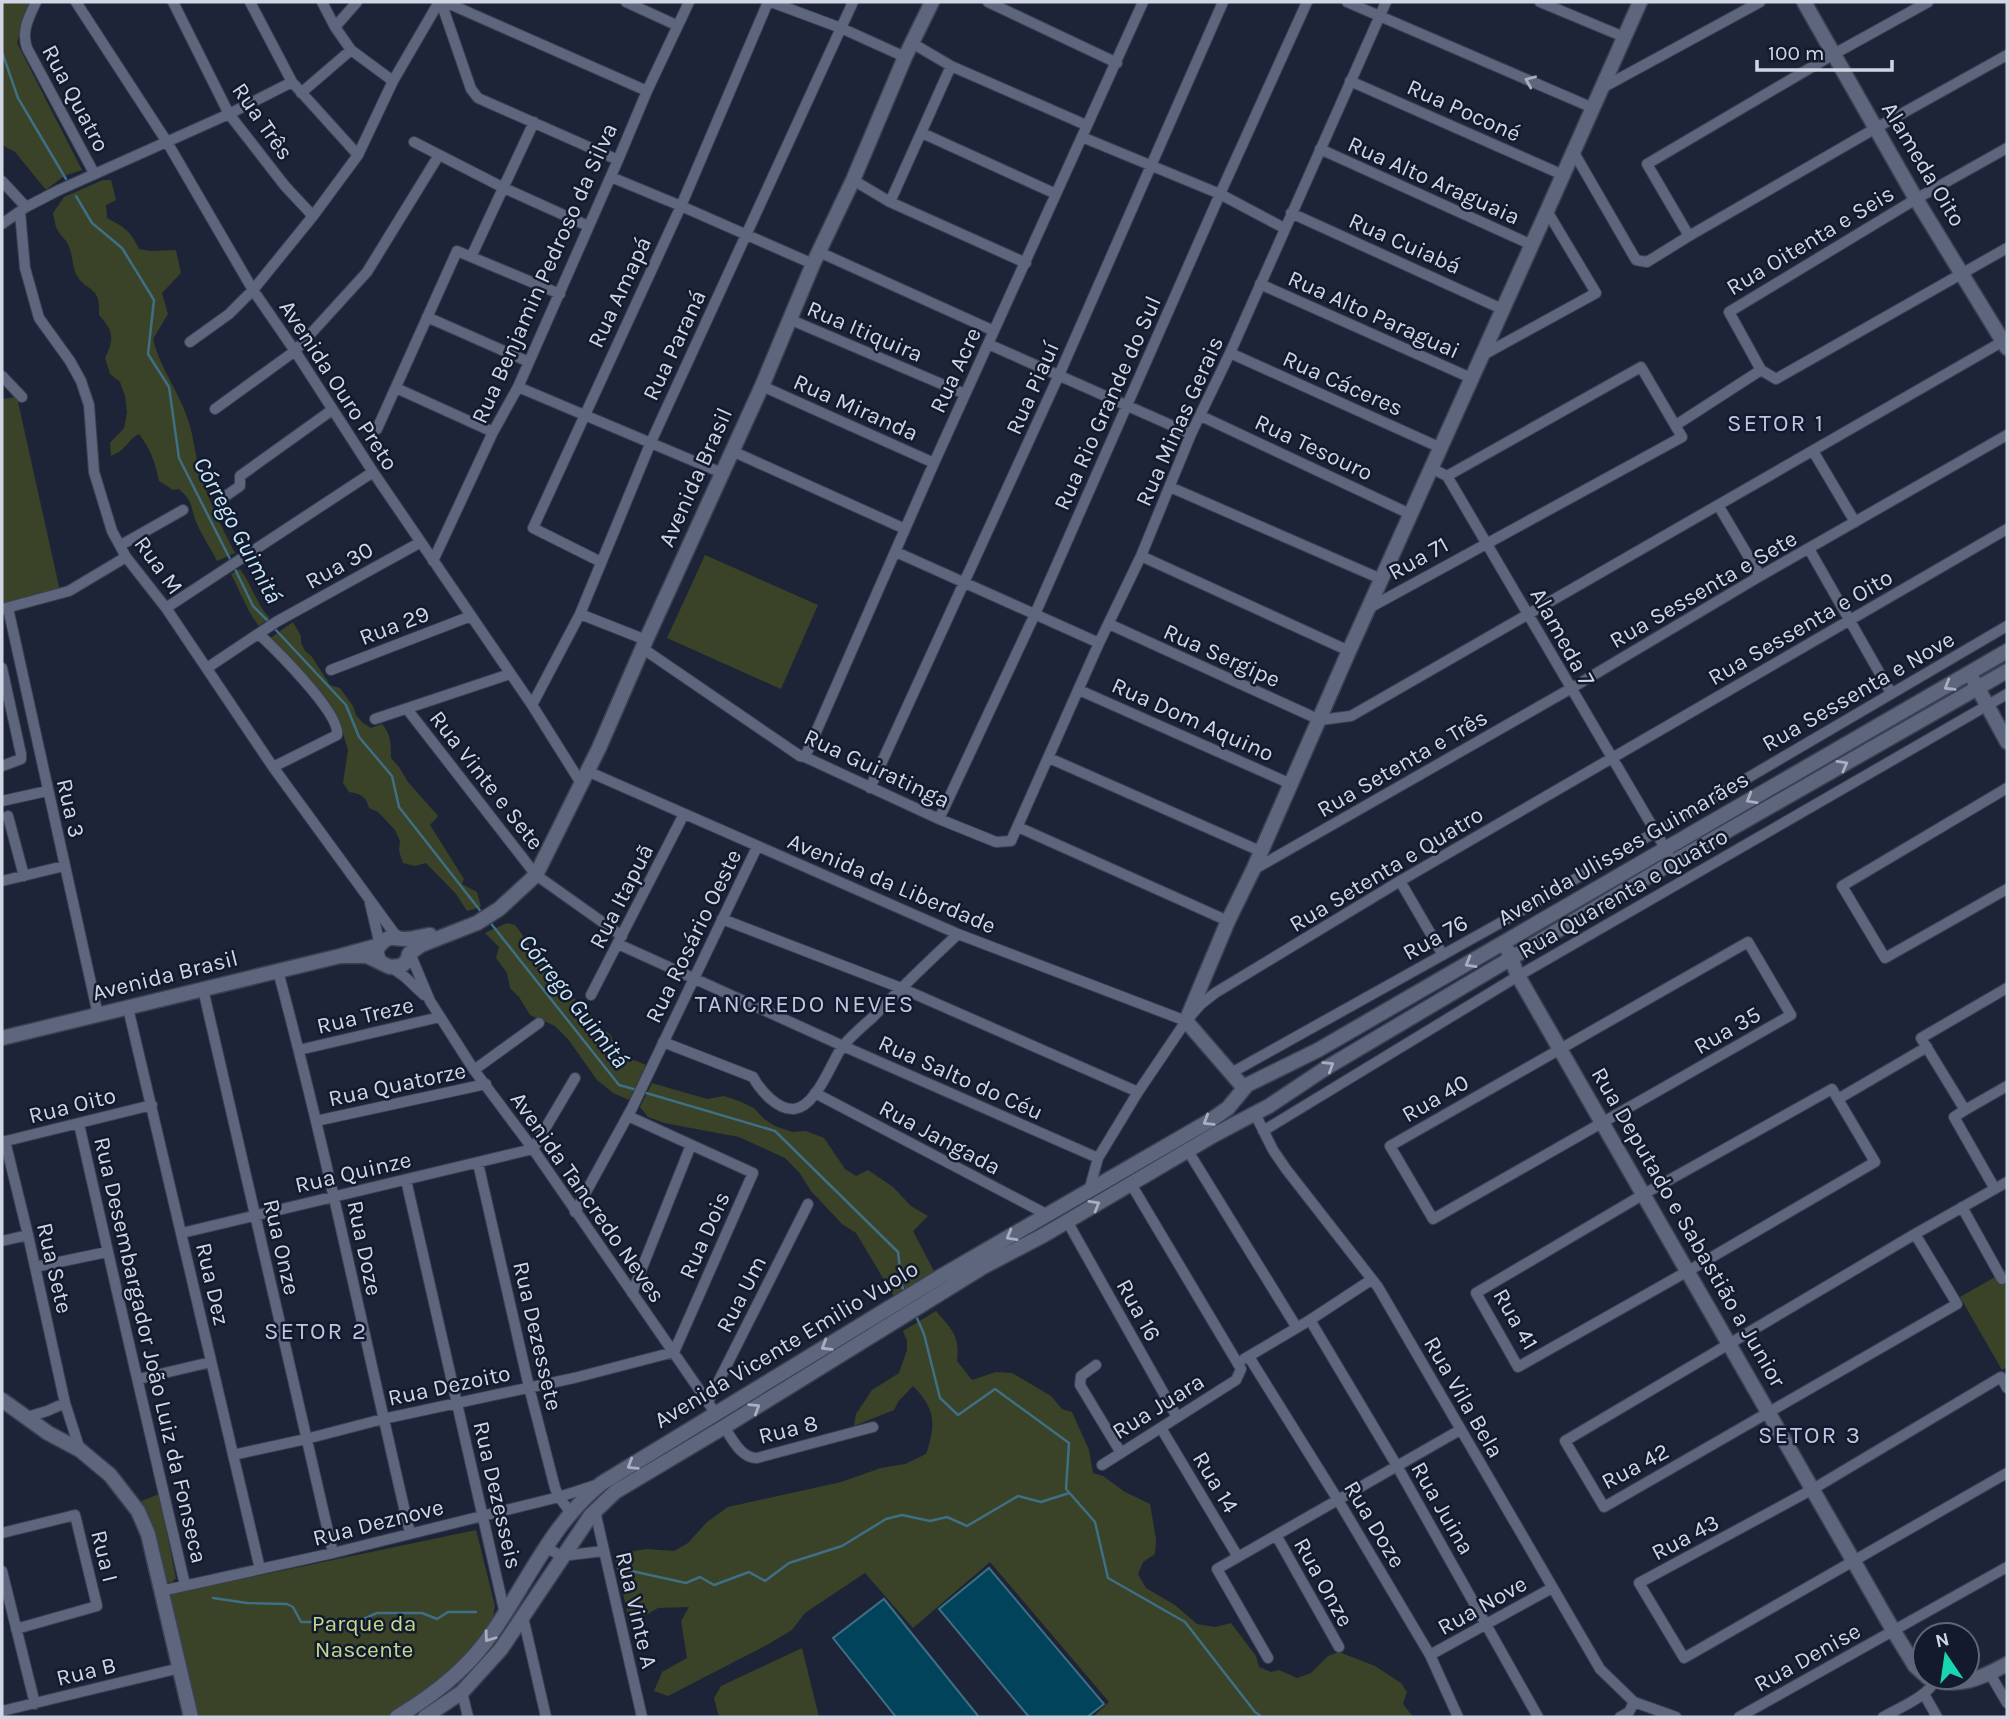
<svg xmlns="http://www.w3.org/2000/svg" width="2009" height="1719" viewBox="0 0 2009 1719" font-family="Karla,sans-serif">
<rect width="100%" height="100%" fill="#1d2438"/>
<path fill="#3a4227" d="M2,2H29L17,43L82,170L64,176L46,190L15,152L2,145Z
M103,180H111L116,200L106,205L107,218C124,227 131,231 139,249L150,251L176,250L181,273L162,293L168,314L153,339C159,366 178,390 187,417C193,433 194,448 198,464C206,496 220,524 235,553L217,561C210,547 200,533 195,519C190,503 192,501 179,489L173,490L159,481C155,462 151,450 139,434C126,441 127,450 111,456L110,443L124,428L127,413L125,396L120,382L110,374L105,358C115,339 113,330 99,315C101,284 86,293 76,274C72,265 73,256 69,247C67,240 60,236 57,229C55,225 54,218 53,213L64,197Z
M17,397L60,591L2,603V399Z
M705,555L818,605L781,689L667,638Z
M240,569C252,585 256,604 270,618L259,626C249,615 239,589 231,574Z
M293,622L301,636V643L305,651L312,657L330,685L340,688L353,706L356,715L363,723L371,728L382,724C391,734 391,744 391,758L399,767L408,782L438,816L430,825L464,879L462,884L477,892L481,907L467,911L456,894L426,863L415,866L403,863L399,851L400,841L395,830L378,812L369,808C366,796 361,794 349,792L343,783L348,750L341,727L335,714L308,677L269,639Z
M507,923L515,925C528,941 531,953 550,962V979L585,1007L599,1026L611,1035C616,1056 628,1057 646,1065L629,1100L613,1093L597,1080L568,1039L555,1026L530,1015L519,997L510,988L507,973L496,958L499,947L485,933Z
M652,1083L707,1099L724,1096L739,1101L754,1108L764,1119L775,1126L792,1132L806,1131L824,1138L845,1169L856,1176L868,1170L893,1187L911,1206L928,1216L913,1231L935,1273L895,1298L856,1233L842,1224L811,1191L799,1172L785,1158L739,1137L664,1123L648,1117L640,1107Z
M2007,1270V1367L2002,1370L1960,1297Z
M936,1311C952,1330 960,1335 957,1361L972,1380L996,1372L1012,1373L1051,1396L1062,1409L1072,1412L1089,1450L1093,1473L1103,1476L1125,1492L1150,1504L1156,1539L1155,1554L1143,1562L1138,1574L1146,1588L1175,1605L1197,1624L1215,1627L1231,1623L1256,1656L1259,1667L1271,1672L1279,1670L1297,1678L1311,1673L1328,1656L1339,1652L1375,1666L1401,1683L1407,1692L1403,1704L1413,1717H1093L1109,1702L990,1562L913,1628L865,1573L805,1613L792,1630L765,1646L668,1696L654,1691L662,1672L687,1658L681,1621L689,1607L658,1608L630,1624L614,1554L647,1549L674,1551L688,1543L707,1522L728,1507L841,1482L881,1468L905,1464L926,1454C936,1425 936,1409 913,1386L898,1402L894,1410L854,1426L856,1414L872,1390L899,1373L907,1350V1341L903,1331Z
M159,1494L176,1578L171,1583L164,1581L137,1503Z
M476,1530L495,1606L492,1622L460,1666L391,1716L199,1717L167,1597L175,1593Z
M802,1648L819,1717H721L718,1714L714,1698L721,1686Z"/>
<path fill="#00435b" stroke="#3f6f84" stroke-width="2" d="M989,1568L1104,1704L1087,1717H1029L939,1609Z
M884,1599L979,1717H896L833,1638Z"/>
<g fill="none" stroke-linecap="round" stroke-linejoin="round">
<path stroke="#3f6f84" stroke-width="2.5" d="M2,52L18,98L66,179
M76,196L92,223L122,248L154,300L148,354L169,387L179,458L231,561
M234,567L253,606L270,623
M274,628L346,705L359,737L392,776L399,807L482,913
M489,921L619,1085L637,1090
M643,1092L775,1131L898,1252L902,1286L904,1291
M916,1316L924,1334L940,1398L958,1415L995,1389L1069,1443L1066,1489L1095,1522L1108,1578L1185,1622L1255,1712L1262,1717
M618,1568L686,1583L700,1577L714,1585L749,1572L765,1581L789,1563L842,1546L886,1519L902,1515L930,1521L947,1517L967,1526L1018,1496L1041,1502L1069,1493
M213,1598L247,1603L287,1604L293,1607L301,1622H320L347,1626L377,1613H422L437,1619L448,1612H476"/>
<defs>
<path id="street" d="M36,2C29,17 21,31 27,48L94,173
M76,2L167,142L253,290L295,351L373,472L532,705L581,783
M173,2L229,114L285,186L313,216
M250,2L292,82L358,155
M322,2L335,27L351,50L393,81
M441,2L471,89L478,98L618,160
M445,2L647,91
M626,2L676,25
M771,2L841,28L905,57
M988,2L1117,63
M1347,2L1593,108
M1540,2L1624,37
M1928,2L1834,54L1647,164L1689,236L1876,128L2007,55
M335,27L357,2
M912,43L951,66L1086,125
M1350,81L1563,175
M1602,88L1760,2
M301,93L351,50
M922,133L1056,194
M1082,137L1220,194L1284,228
M414,142L504,188L588,226
M2007,148L1916,199L1729,312L1761,370L1776,379L2007,248
M1320,149L1532,245
M1573,151L1636,260L1647,262L1689,236
M611,177L681,206L813,264
M853,180L890,202L1026,263
M2,181L26,207
M890,202L951,66
M20,212L25,268L39,318L70,361L81,381L89,405L94,472L112,531L126,557L166,608L273,767L394,933L402,939
M1291,213L1502,309
M2,224L26,207L59,190L229,114L292,82
M819,252L994,331
M471,257L534,122
M1260,284L1471,378
M427,317L529,362
M789,319L965,394
M190,342L229,314L253,290L313,216L358,155L393,81L439,2
M988,344L1191,434
M1230,353L1441,448
M1483,355L1596,293L1547,211
M2,376L22,397
M762,386L934,463
M518,387L722,473
M396,388L493,432
M215,409L295,351L367,272L439,155
M1201,416L1410,514
M1676,425L1761,370
M377,429L457,251L560,294
M732,451L905,529
M1813,451L1855,522
M1431,468L1447,476L1668,853
M1170,487L1381,579
M220,500L240,486V476L332,410
M1718,505L1760,576
M121,545L183,510
M1809,549L1891,693
M896,552L1099,643
M1141,556L1349,651
M433,561L493,432L518,387L618,160L647,91L689,2
M601,562L533,528L681,206L768,2
M8,608L98,1015
M166,608L373,472
M1369,608L1682,437L1641,367L1447,476
M2,609L69,591L126,557
M580,614L646,640
M1109,624L1320,720L1351,716L2007,339
M259,634C276,650 341,714 337,735L273,767
M642,648L800,756L805,757L939,819L996,842L1011,841L1099,643L1141,556L1191,434L1230,353L1386,2
M2,668L21,754V759L2,766
M207,668L276,622L421,542
M331,670L471,616
M1079,690L1291,784
M532,705L580,614L651,442L853,2
M407,709L536,875L622,936
M375,719L510,674
M805,757L934,463L1143,2
M1049,758L1260,851
M587,771L958,934L1186,1021
M870,788L1059,375L1223,2
M2007,788L1842,886L1885,958L2007,889
M2,801L47,791
M8,816L24,876
M939,819L1035,614L1220,194L1307,2
M1018,827L1228,921
M1253,870L1570,689L1760,576L2007,435
M2,881L64,866
M1400,881L1443,955
M370,903L380,945L379,953L381,960L405,977L424,995
M722,919L901,988L1138,1092
M1748,942L1791,1015L1433,1219L1390,1146Z
M618,944L843,1046L1098,1158
M409,951L430,1001L474,1070L533,1149L716,1414
M278,971C328,1157 366,1346 410,1533
M2007,988L1921,1038L1965,1110L2007,1086
M203,989L333,1553
M591,995L684,814
M128,1008L260,1569
M663,1042L753,1077C760,1090 777,1110 794,1109C816,1107 831,1063 842,1047C851,1036 863,1026 873,1017C901,988 929,961 958,934
M299,1050L440,1017
M474,1070L539,1023
M1231,1073L1500,923L2007,626
M1832,1089L1875,1162L1688,1271L1518,1367L1476,1293L1644,1194Z
M815,1093L1048,1215
M1838,1099L1927,1047
M1965,1110L1954,1117L1995,1189
M1255,1114L1273,1150L1286,1169L1378,1287L1600,1669L1634,1702L1676,1717
M316,1121L486,1084
M79,1124C113,1278 150,1431 185,1585
M1263,1131L1518,976L2007,694
M5,1141L28,1235L65,1403L80,1450
M2,1142L152,1105
M1188,1151L1297,1328
M478,1163L529,1387L555,1488L559,1497L571,1513
M406,1180L505,1614
M1089,1191L1098,1158L1138,1092L1186,1021L1201,1004L1215,993L1400,881L2007,529
M1962,1207L2002,1279
M575,1212L632,1108L757,847
M1067,1221L1177,1417
M182,1233L533,1149L575,1078
M1915,1234L1957,1304L1604,1507L1565,1441L1915,1234L2007,1182
M2,1241L28,1235
M35,1267L107,1252
M632,1293L691,1145
M1310,1320L1397,1466L1538,1717
M1249,1357L1338,1500L1430,1655L1458,1717
M1244,1359L1310,1320L1371,1280
M1096,1365L1081,1376L1080,1385L1121,1453
M139,1379L211,1362
M2007,1388L2001,1377L1813,1489L1639,1583L1684,1658L2007,1473
M708,1402L808,1204
M24,1418L47,1411L65,1403
M724,1427C733,1440 741,1458 757,1458L873,1427
M1161,1428L1238,1557
M233,1455L306,1439L383,1419L574,1378L674,1352L753,1173L628,1116
M1102,1465L1236,1380L1241,1369L1131,1184
M595,1511L642,1717
M2,1533L75,1515L97,1606L16,1629
M1276,1535L1339,1647
M546,1548L562,1556L603,1551
M2,1571L35,1704
M161,1591L333,1553L559,1497L596,1485
M523,1617L546,1717
M1430,1655L1552,1588
M1268,1658L1217,1569L1460,1430
M1990,1674L2007,1703
M462,1692L468,1717
M1924,1694L1937,1717
M2,1711L180,1668
M1620,1717L1629,1712L1634,1702
M1739,1717L2007,1567
M1883,1717C1897,1709 1929,1696 1935,1680"/>
<path id="secondary" d="M1804,2L1916,199L2007,348
M1974,681L2007,742
M1508,951L1518,976L1893,1630L1915,1666L1925,1675
M340,956H367L390,967L401,966L407,961L409,954L421,945L477,923L499,909L536,875L599,748L646,640L762,386L813,264L853,180L905,57L932,2
M2,1038L340,956L380,945C389,934 394,939 406,939C414,939 422,936 430,935
M1244,1088L1186,1021L1228,921L1253,870L1349,651L1547,211L1640,2
M2,1400L48,1433L80,1450L110,1475L138,1511L148,1534L191,1717
M1927,1677C1956,1690 1982,1678 2007,1664
M397,1717C434,1695 468,1669 492,1633C527,1583 553,1521 602,1483L943,1275L1211,1120L1228,1108L1247,1085L1318,1050L2007,651
M425,1717L462,1692L501,1649L591,1515L615,1492L724,1427L983,1267L1044,1235L1214,1135L1269,1106L1326,1068L1673,862L2007,671"/>
</defs>
<use href="#street" stroke="#3c4152" stroke-width="12"/>
<use href="#secondary" stroke="#3c4152" stroke-width="17"/>
<use href="#street" stroke="#5e667e" stroke-width="10"/>
<use href="#secondary" stroke="#5e667e" stroke-width="14"/>
</g>
<defs><path id="oneway-chevron" d="M-2-3.5L2.5 0L-2 3.5" fill="none" stroke-width="1.6" stroke-linecap="round" stroke-linejoin="round" transform="scale(1.75)"/></defs>
<g stroke="#a9afc0">
<use href="#oneway-chevron" transform="translate(1530 81) rotate(-157)"/>
<use href="#oneway-chevron" transform="translate(1949 686) rotate(149)"/>
<use href="#oneway-chevron" transform="translate(1843 765) rotate(-29)"/>
<use href="#oneway-chevron" transform="translate(1751 799) rotate(150)"/>
<use href="#oneway-chevron" transform="translate(1470 963) rotate(150)"/>
<use href="#oneway-chevron" transform="translate(1329 1066) rotate(-32)"/>
<use href="#oneway-chevron" transform="translate(1208 1121) rotate(148)"/>
<use href="#oneway-chevron" transform="translate(1095 1205) rotate(-30)"/>
<use href="#oneway-chevron" transform="translate(1011 1236) rotate(150)"/>
<use href="#oneway-chevron" transform="translate(826 1346) rotate(149)"/>
<use href="#oneway-chevron" transform="translate(755 1408) rotate(-32)"/>
<use href="#oneway-chevron" transform="translate(632 1465) rotate(148)"/>
<use href="#oneway-chevron" transform="translate(489 1637) rotate(126)"/>
</g>
<g text-anchor="middle" stroke-width="5" stroke-linejoin="round" paint-order="stroke">
<g font-size="23" fill="#d1d6e4" stroke="#141a2e">
<text transform="translate(76 98) rotate(62)" y="8">Rua Quatro</text>
<text transform="translate(1464 110) rotate(24)" y="8">Rua Poconé</text>
<text transform="translate(263 121) rotate(55)" y="8">Rua Três</text>
<text transform="translate(1924 164) rotate(59)" y="8">Alameda Oito</text>
<text transform="translate(1434 180) rotate(24)" y="8">Rua Alto Araguaia</text>
<text transform="translate(1810 240) rotate(-31)" y="8">Rua Oitenta e Seis</text>
<text transform="translate(1405 243) rotate(24)" y="8">Rua Cuiabá</text>
<text transform="translate(544 273) rotate(-66)" y="8">Rua Benjamin Pedroso da Silva</text>
<text transform="translate(619 292) rotate(-65)" y="8">Rua Amapá</text>
<text transform="translate(1374 314) rotate(24)" y="8">Rua Alto Paraguai</text>
<text transform="translate(865 331) rotate(23)" y="8">Rua Itiquira</text>
<text transform="translate(674 345) rotate(-65)" y="8">Rua Paraná</text>
<text transform="translate(955 370) rotate(-65)" y="8">Rua Acre</text>
<text transform="translate(1343 383) rotate(24)" y="8">Rua Cáceres</text>
<text transform="translate(339 385) rotate(57)" y="8">Avenida Ouro Preto</text>
<text transform="translate(1032 388) rotate(-66)" y="8">Rua Piauí</text>
<text transform="translate(1107 403) rotate(-66)" y="8">Rua Rio Grande do Sul</text>
<text transform="translate(856 407) rotate(24)" y="8">Rua Miranda</text>
<text transform="translate(1179 421) rotate(-66)" y="8">Rua Minas Gerais</text>
<text transform="translate(1314 447) rotate(25)" y="8">Rua Tesouro</text>
<text transform="translate(695 477) rotate(-66)" y="8">Avenida Brasil</text>
<text transform="translate(1418 558) rotate(-29)" y="8">Rua 71</text>
<text transform="translate(159 565) rotate(54)" y="8">Rua M</text>
<text transform="translate(339 565) rotate(-29)" y="8">Rua 30</text>
<text transform="translate(1703 589) rotate(-30)" y="8">Rua Sessenta e Sete</text>
<text transform="translate(394 625) rotate(-21)" y="8">Rua 29</text>
<text transform="translate(1800 627) rotate(-30)" y="8">Rua Sessenta e Oito</text>
<text transform="translate(1563 637) rotate(61)" y="8">Alameda 7</text>
<text transform="translate(1222 655) rotate(24)" y="8">Rua Sergipe</text>
<text transform="translate(1858 691) rotate(-30)" y="8">Rua Sessenta e Nove</text>
<text transform="translate(1193 719) rotate(24)" y="8">Rua Dom Aquino</text>
<text transform="translate(1402 763) rotate(-30)" y="8">Rua Setenta e Três</text>
<text transform="translate(877 768) rotate(25)" y="8">Rua Guiratinga</text>
<text transform="translate(487 780) rotate(52)" y="8">Rua Vinte e Sete</text>
<text transform="translate(71 808) rotate(77)" y="8">Rua 3</text>
<text transform="translate(1623 848) rotate(-30)" y="8">Avenida Ulisses Guimarães</text>
<text transform="translate(1386 869) rotate(-31)" y="8">Rua Setenta e Quatro</text>
<text transform="translate(892 883) rotate(23)" y="8">Avenida da Liberdade</text>
<text transform="translate(1623 893) rotate(-30)" y="8">Rua Quarenta e Quatro</text>
<text transform="translate(621 896) rotate(-63)" y="8">Rua Itapuã</text>
<text transform="translate(693 936) rotate(-64)" y="8">Rua Rosário Oeste</text>
<text transform="translate(1435 937) rotate(-29)" y="8">Rua 76</text>
<text transform="translate(165 975) rotate(-14)" y="8">Avenida Brasil</text>
<text transform="translate(365 1015) rotate(-13)" y="8">Rua Treze</text>
<text transform="translate(1727 1030) rotate(-30)" y="8">Rua 35</text>
<text transform="translate(961 1077) rotate(24)" y="8">Rua Salto do Céu</text>
<text transform="translate(397 1084) rotate(-12)" y="8">Rua Quatorze</text>
<text transform="translate(1435 1098) rotate(-30)" y="8">Rua 40</text>
<text transform="translate(72 1105) rotate(-14)" y="8">Rua Oito</text>
<text transform="translate(940 1137) rotate(28)" y="8">Rua Jangada</text>
<text transform="translate(353 1172) rotate(-13)" y="8">Rua Quinze</text>
<text transform="translate(588 1197) rotate(55)" y="8">Avenida Tancredo Neves</text>
<text transform="translate(1689 1227) rotate(60)" y="8">Rua Deputado e Sabastião a Junior</text>
<text transform="translate(704 1235) rotate(-66)" y="8">Rua Dois</text>
<text transform="translate(282 1247) rotate(77)" y="8">Rua Onze</text>
<text transform="translate(365 1248) rotate(78)" y="8">Rua Doze</text>
<text transform="translate(55 1268) rotate(77)" y="8">Rua Sete</text>
<text transform="translate(213 1284) rotate(77)" y="8">Rua Dez</text>
<text transform="translate(741 1294) rotate(-63)" y="8">Rua Um</text>
<text transform="translate(1139 1310) rotate(61)" y="8">Rua 16</text>
<text transform="translate(1516 1319) rotate(60)" y="8">Rua 41</text>
<text transform="translate(538 1336) rotate(77)" y="8">Rua Dezessete</text>
<text transform="translate(786 1344) rotate(-31)" y="8">Avenida Vicente Emilio Vuolo</text>
<text transform="translate(151 1350) rotate(77)" y="8">Rua Desembargador João Luiz da Fonseca</text>
<text transform="translate(449 1385) rotate(-12)" y="8">Rua Dezoito</text>
<text transform="translate(1464 1397) rotate(60)" y="8">Rua Vila Bela</text>
<text transform="translate(1158 1406) rotate(-32)" y="8">Rua Juara</text>
<text transform="translate(788 1429) rotate(-14)" y="8">Rua 8</text>
<text transform="translate(1635 1466) rotate(-28)" y="8">Rua 42</text>
<text transform="translate(1216 1482) rotate(59)" y="8">Rua 14</text>
<text transform="translate(498 1495) rotate(77)" y="8">Rua Dezesseis</text>
<text transform="translate(1443 1508) rotate(60)" y="8">Rua Juina</text>
<text transform="translate(378 1522) rotate(-14)" y="8">Rua Deznove</text>
<text transform="translate(1375 1524) rotate(59)" y="8">Rua Doze</text>
<text transform="translate(1685 1537) rotate(-28)" y="8">Rua 43</text>
<text transform="translate(105 1556) rotate(76)" y="8">Rua I</text>
<text transform="translate(1324 1582) rotate(61)" y="8">Rua Onze</text>
<text transform="translate(1482 1605) rotate(-29)" y="8">Rua Nove</text>
<text transform="translate(637 1610) rotate(77)" y="8">Rua Vinte A</text>
<text transform="translate(1807 1657) rotate(-29)" y="8">Rua Denise</text>
<text transform="translate(86 1671) rotate(-14)" y="8">Rua B</text>
</g>
<g font-size="23" fill="#c3d98c" stroke="#141a2e">
<text x="364" y="1631">Parque da<tspan x="364" dy="26">Nascente</tspan></text>
</g>
<g font-size="24" letter-spacing="2" fill="#bec7e2" stroke="#141a2e">
<text x="1776" y="431">SETOR 1</text>
<text x="805" y="1012">TANCREDO NEVES</text>
<text x="316" y="1339">SETOR 2</text>
<text x="1810" y="1443">SETOR 3</text>
</g>
<g font-size="24" font-style="italic" fill="#c7e7f8" stroke="#141a2e">
<text transform="translate(238 530) rotate(62)" y="8">Córrego Guimitá</text>
<text transform="translate(574 1001) rotate(52)" y="8">Córrego Guimitá</text>
</g>
</g>
<rect width="2009" height="1719" fill="none" stroke="#d1d6e4" stroke-width="7"/>
<g transform="translate(1946 1656) rotate(347)"><circle r="33" fill="#141a2e" stroke="#606577" stroke-width="2"/>
<path d="M0-5L12 26L0 18L-12 26Z" fill="#19d5b2"/>
<text y="-10" font-size="19" font-weight="bold" text-anchor="middle" fill="#d1d6e4">N</text>
</g>
<path d="M1757 60v10h135v-10" fill="none" stroke="#d1d6e4" stroke-width="3.5"/>
<text x="1768" y="60" font-size="21" fill="#d1d6e4" stroke="#141a2e" stroke-width="5" paint-order="stroke">100 m</text>
</svg>
